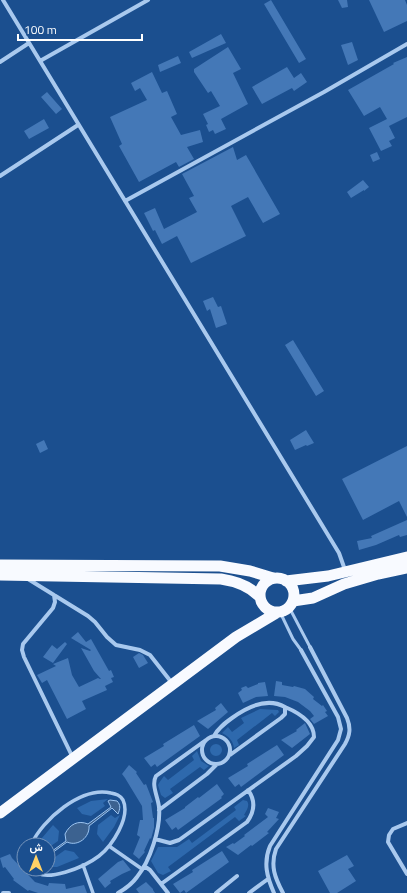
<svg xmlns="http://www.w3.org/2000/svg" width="407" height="893" viewBox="0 0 407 893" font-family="'Titillium Web',Vazirmatn,sans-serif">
<rect width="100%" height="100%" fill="#1b4f8f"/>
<path fill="#2e69ad" d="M260,709L278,710L279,712L275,716L272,713L237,740L239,745L234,748C233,740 228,736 222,733L228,727L232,732L244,723L241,718Z
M210 750a6 6 0 1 1 12 0a6 6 0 1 1-12 0Z
M197,751L201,761L209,766L204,770L200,767L170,789L173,793L165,798L161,795L158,785L159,783L164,776L168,780L194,760L192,756Z
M108,799L103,803L105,806L91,816L82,814L77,808L91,801Z
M243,800L247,801C250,805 247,810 244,815L246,816L239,821L235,817L168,867L171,871L163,875L158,873L151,861L158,847H177L189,839L192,843L236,810L234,807Z
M111,815L115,818L120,815L114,827L103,842L97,834L98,825Z
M53,825L59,831L58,841L48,848V845H38L42,838Z
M65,850L74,852L79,858L57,867H48L53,863L51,860Z"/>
<path fill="#3c6290" stroke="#9cc4f0" d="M110,800L117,801C121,805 120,809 118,814L112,808L89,826C90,837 78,847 67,842L48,856V854L66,841L65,834C70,824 78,820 88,824L111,807L108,801Z"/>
<path fill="#4478b7" d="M271,0L306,59L299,63L264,4Z
M338,0H347L348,7L342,8Z
M369,0H405L407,5V21L384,32Z
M221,34L226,43L192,58L189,52Z
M352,42L358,60L348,65L341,45Z
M228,47L241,69L233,73L248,104L221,119L226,129L215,134L213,130L209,132L206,125L208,124L203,114L220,106L211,91L208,93L194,72V69Z
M178,56L181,63L160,72L158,65Z
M407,57V117L389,126L395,138L389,141L392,146L381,151L369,128L387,119L380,107L364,116L348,90L394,64L393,63Z
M287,67L294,78L301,73L307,82L294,91L292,88L262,104L252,87Z
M152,72L162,93L167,91L177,114L171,117L181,135L200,130L203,142L187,147L194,159L179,167L176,162L139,182L119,146L122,144L110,117L147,100L140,88L135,91L131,83Z
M47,92L62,109L56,114L41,97Z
M44,119L49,128L29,139L24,131Z
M233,147L237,160L246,155L280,214L263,223L248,197L231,206L246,236L191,263L177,236L162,244L155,230L153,231L144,213L155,208L164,229L197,212L189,198L194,196L182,174Z
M377,152L380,159L373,162L370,155Z
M363,180L369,187L364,191V190L351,198L347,192Z
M213,297L218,307L221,306L227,324L216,328L210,309L207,311L203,301Z
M293,340L324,391L316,396L285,345Z
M306,430L314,443L307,446L306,445L295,450L290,440Z
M44,440L48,449L40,453L36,444Z
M407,446V517L399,501L363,520L342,479Z
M407,520V535L400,537L399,535L376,545L359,550L357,541L372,538L371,536Z
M78,632L86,642L91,639L109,671L111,670L114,677L111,678L113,682L105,686L107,690L82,701L86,709L67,719L47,680L42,683L37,675L56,666L53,664L68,658L72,675L79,687L98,678L100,679H101L94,671L81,648L90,651L91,650L71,638Z
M65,642L67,644L53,663L43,657L52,645L57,649Z
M139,653L143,655L148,663L139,668L133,657Z
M276,681L282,682V685L293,687L294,686L305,689L314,697L313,699L322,706L323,705L327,711L325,712L328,716L314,724L310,719L314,716L310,711L298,702L285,697L274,696Z
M265,682L268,696L256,697L243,703L238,693L242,690L241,688L246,686L248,688L258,684V683Z
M221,703L228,712L208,729L197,721L216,710L215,708Z
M305,723L310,734L292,748L281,740L297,731L296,730Z
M194,725L200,736L157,767L155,764L151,767L144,758L164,746L163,744Z
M277,745L284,755L241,787L239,784L235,787L228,778L248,766L247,764Z
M129,765L137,772L136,773L144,785L146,784L153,802L151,803L153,818H154V828L151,839L150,838L144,851L145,852L139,859L133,854L140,837L137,835L140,820H143L142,806L125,778L122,774Z
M217,784L224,794L221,797L222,798L178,830L176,827L172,830L165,820L185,808V807L198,797L199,798Z
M268,808L279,812L276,818L279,819L267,832L269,833L252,846L251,845L238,855L226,847L233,843L234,844L245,836L244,835L268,817L265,814Z
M222,851L229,862L186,893L184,890L180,893L173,884L193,872L192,870Z
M10,854L12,858L35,882L48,886L49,883L65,884L66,889L84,885L87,893H38L29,890L28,891L13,880L14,879L5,867L3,868L0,858Z
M347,855L354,866L348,869L356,881L337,893H330L318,871Z
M123,860L131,870L122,874L110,881L111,883L105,888L98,879L118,862Z
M146,882L153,889V890L155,893H139L136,889Z"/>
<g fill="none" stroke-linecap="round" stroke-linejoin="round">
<path stroke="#a9c9ee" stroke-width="3" d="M289,607L310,647
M280,612L293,639L301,650"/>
<path stroke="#a9c9ee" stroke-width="3.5" d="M31,845C42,820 81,786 111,793C116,794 120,795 123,800C131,817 112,846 99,856C86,866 44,885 32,869
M109,846L142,869
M83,865L93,893"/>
<path stroke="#a9c9ee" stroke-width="4" d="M3,0L339,553L345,570
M40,61L148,0
M0,62L29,43
M0,176L78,125
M125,201L324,92L407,44
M28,579L88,616L95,622L107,637L116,645L140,650L150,655L172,683
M54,595L55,602L53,608L23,644L22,650L24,657L73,758
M202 750a14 14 0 1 1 28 0a14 14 0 1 1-28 0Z
M214,736C218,728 225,723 232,718C247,707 267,697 285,707V714L281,718L230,755
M159,810L207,774L217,764
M407,823L393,829L389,835L388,842L407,874
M155,839L170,843L179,840L296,756L307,746L314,737C314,721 297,712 285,707
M144,866L150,870L168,893
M161,884L247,822C255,811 256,801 248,790
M3,893H9
M118,893C125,889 132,884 137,877C150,861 161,828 159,807C158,797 151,785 156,776L206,740
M216,893L237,876
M249,893L268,879
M274,893C267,877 263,863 270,846L338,740L341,729L338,717L301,650
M283,893C275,878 270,866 276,849L345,744C350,735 351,728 347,718L310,647"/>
<path stroke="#f8faff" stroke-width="11" d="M0,565L220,566L250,571L273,578
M0,575L221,579C235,581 249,586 259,596
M260 595a17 17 0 1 1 34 0a17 17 0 1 1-34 0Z
M286,581L328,576L407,557
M293,601L313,598L344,584L378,574L407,568
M0,813L236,637L278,612"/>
</g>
<g transform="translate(36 857)"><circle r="19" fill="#1b4f8f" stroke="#7695bc"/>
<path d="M0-3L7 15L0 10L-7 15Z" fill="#ffd166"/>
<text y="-6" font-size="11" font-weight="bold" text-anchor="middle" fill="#ffffff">ش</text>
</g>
<path d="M18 34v6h124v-6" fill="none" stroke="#ffffff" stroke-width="2"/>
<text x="24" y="34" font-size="12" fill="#ffffff" stroke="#1b4f8f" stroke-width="3" paint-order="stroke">100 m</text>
</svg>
